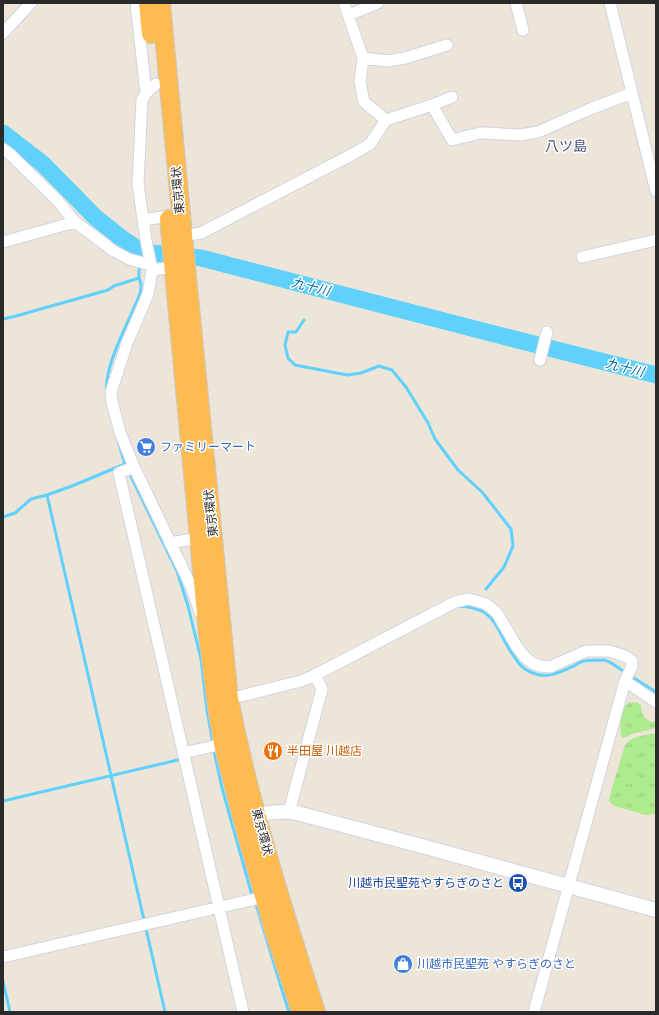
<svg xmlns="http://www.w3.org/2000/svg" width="659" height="1015" viewBox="0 0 659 1015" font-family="'Golos Text','Noto Sans JP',sans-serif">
<defs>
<pattern id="park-tufts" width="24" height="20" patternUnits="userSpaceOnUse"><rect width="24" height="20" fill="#aeeb8f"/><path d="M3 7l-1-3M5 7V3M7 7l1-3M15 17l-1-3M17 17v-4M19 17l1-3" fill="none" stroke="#96ca7c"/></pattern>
</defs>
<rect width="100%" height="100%" fill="#eee5d9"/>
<path fill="url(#park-tufts)" d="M630,702L638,703L641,705C641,713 643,718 651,722L656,721V728L632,734L624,738L621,736C620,724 619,710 630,702Z
M656,733V811L654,814L646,815L614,806L609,801L610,795L625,745C631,736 646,735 656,733Z"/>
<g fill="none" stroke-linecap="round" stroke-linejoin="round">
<path stroke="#60d1fc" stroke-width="3" d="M3,319L16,316L108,290L114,286L139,278V267L142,252
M304,320L296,332H288L285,345L288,358L295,365L347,375L361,373L379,366L392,370L406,387L428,423L435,439L458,470L482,492L511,529L513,546L504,567L486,589
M107,393C103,371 124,331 133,310C136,304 141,294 141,287C141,284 140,280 139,278
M118,441L125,464L177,571L188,606L201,659L207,710L213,744
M47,495L165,1012
M3,517L15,513L31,499L47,495L72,486L125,464
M458,606C497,607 495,629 513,655C517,661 520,666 525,669C543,681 557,674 574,666C577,664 581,661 585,661C590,660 598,660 604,660C613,662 617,668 625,672C635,679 645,685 656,692
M214,751L222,788L252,895L255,901L282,990L289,1012
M3,801L182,759
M3,981L10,1012"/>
<path stroke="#60d1fc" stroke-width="17" d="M3,133L43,164L95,217L120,237L142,252L201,258L549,348L656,375"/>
<defs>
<path id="minor" d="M136,3L146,93L142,100L138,184L146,240L152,270L148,294L127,343L111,392L112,402L120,432L134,467L119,473L243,1012
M344,3L363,58L360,82L364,102L386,120
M516,3L523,30
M610,3L656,191
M349,15L378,3
M3,33L31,3
M363,58L388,61L405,58L447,45
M146,93L156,84
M432,105L452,140L480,133H486L520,135L538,132L590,109L632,93
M3,149L11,155L57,200L75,222L106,245L112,250L129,259L151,265
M143,220L169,216
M183,236L201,233L353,154L370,144L386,120L432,105L452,97
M3,242L75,222
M582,257L656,240
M152,270L173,267
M540,360L547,332
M134,467L191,586L200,612
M170,543L199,538
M625,681L656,702
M229,699L301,681L315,675L455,602L469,599L486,604L497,613L517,647L525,657L532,663L540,666L550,667L586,651H609L627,657L632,661V666L625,681L534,1012
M183,753L223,744
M289,812L322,689L315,675
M3,957L264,897"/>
<path id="tertiary" d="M248,817C264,813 281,810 297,813L429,848L656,910"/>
<path id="trunk" d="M148,3L151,34
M161,3L186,266L229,699C250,805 283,909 316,1012
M169,219L208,635L217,707L223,744L242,818L274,931L301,1012"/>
</defs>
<use href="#minor" stroke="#cfd3e4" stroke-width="13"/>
<use href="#tertiary" stroke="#cfd3e4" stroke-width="16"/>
<use href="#trunk" stroke="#c8c8c8" stroke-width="20"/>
<use href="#minor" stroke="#fff" stroke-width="11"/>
<use href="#tertiary" stroke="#fff" stroke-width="14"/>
<use href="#trunk" stroke="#ffbb50" stroke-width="18"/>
</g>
<defs>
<symbol id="supermarket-disc" viewBox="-11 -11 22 22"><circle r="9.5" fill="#3f7fe0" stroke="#fff"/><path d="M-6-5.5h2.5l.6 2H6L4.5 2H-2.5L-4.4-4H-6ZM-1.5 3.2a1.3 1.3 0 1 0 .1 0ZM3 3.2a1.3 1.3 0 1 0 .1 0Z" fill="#fff"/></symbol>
<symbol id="restaurant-disc" viewBox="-11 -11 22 22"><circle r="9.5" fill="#e8710a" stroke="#fff"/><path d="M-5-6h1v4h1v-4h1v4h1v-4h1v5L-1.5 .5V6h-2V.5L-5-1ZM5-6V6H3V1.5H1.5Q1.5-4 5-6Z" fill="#fff"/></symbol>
<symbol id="bus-disc" viewBox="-11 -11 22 22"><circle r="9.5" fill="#1a4fb4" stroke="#fff"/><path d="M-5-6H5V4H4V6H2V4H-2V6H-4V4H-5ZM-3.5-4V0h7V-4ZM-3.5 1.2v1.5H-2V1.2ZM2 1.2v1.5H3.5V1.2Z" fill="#fff"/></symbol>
<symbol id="shop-disc" viewBox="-11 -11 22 22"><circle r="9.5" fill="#3f7fe0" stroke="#fff"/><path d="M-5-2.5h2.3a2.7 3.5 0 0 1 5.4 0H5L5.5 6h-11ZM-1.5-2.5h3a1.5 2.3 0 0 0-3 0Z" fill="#fff"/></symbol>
</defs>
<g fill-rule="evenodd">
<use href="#supermarket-disc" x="135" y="436" width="22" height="22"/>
<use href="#restaurant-disc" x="262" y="740" width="22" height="22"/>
<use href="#bus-disc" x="507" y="872" width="22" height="22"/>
<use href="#shop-disc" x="392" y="953" width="22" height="22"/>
</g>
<g text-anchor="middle" stroke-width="3" stroke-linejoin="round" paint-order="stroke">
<g font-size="12" fill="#2a2a2a" stroke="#fff">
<text transform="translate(178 190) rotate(-95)" y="4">東京環状</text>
<text transform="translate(211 513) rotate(-96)" y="4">東京環状</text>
<text transform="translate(262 832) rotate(75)" y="4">東京環状</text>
</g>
<g font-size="12" fill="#366cbe" stroke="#fff" text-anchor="start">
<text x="160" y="451">ファミリーマート</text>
<text x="417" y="968">川越市民聖苑 やすらぎのさと</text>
</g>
<g font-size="12" fill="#c56008" stroke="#fff" text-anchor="start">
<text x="287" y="755">半田屋 川越店</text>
</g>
<g font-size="12" fill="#164399" stroke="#fff" text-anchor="end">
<text x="504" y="887">川越市民聖苑やすらぎのさと</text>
</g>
<g font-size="13" font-style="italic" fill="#006ca7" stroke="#fff">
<text transform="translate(311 286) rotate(14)" y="5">九十川</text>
<text transform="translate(625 367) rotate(14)" y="5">九十川</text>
</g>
<g font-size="14" fill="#454f7f" stroke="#fff">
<text x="566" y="151">八ツ島</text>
</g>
</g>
<rect width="659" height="1015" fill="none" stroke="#2a2a2a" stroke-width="8"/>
</svg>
